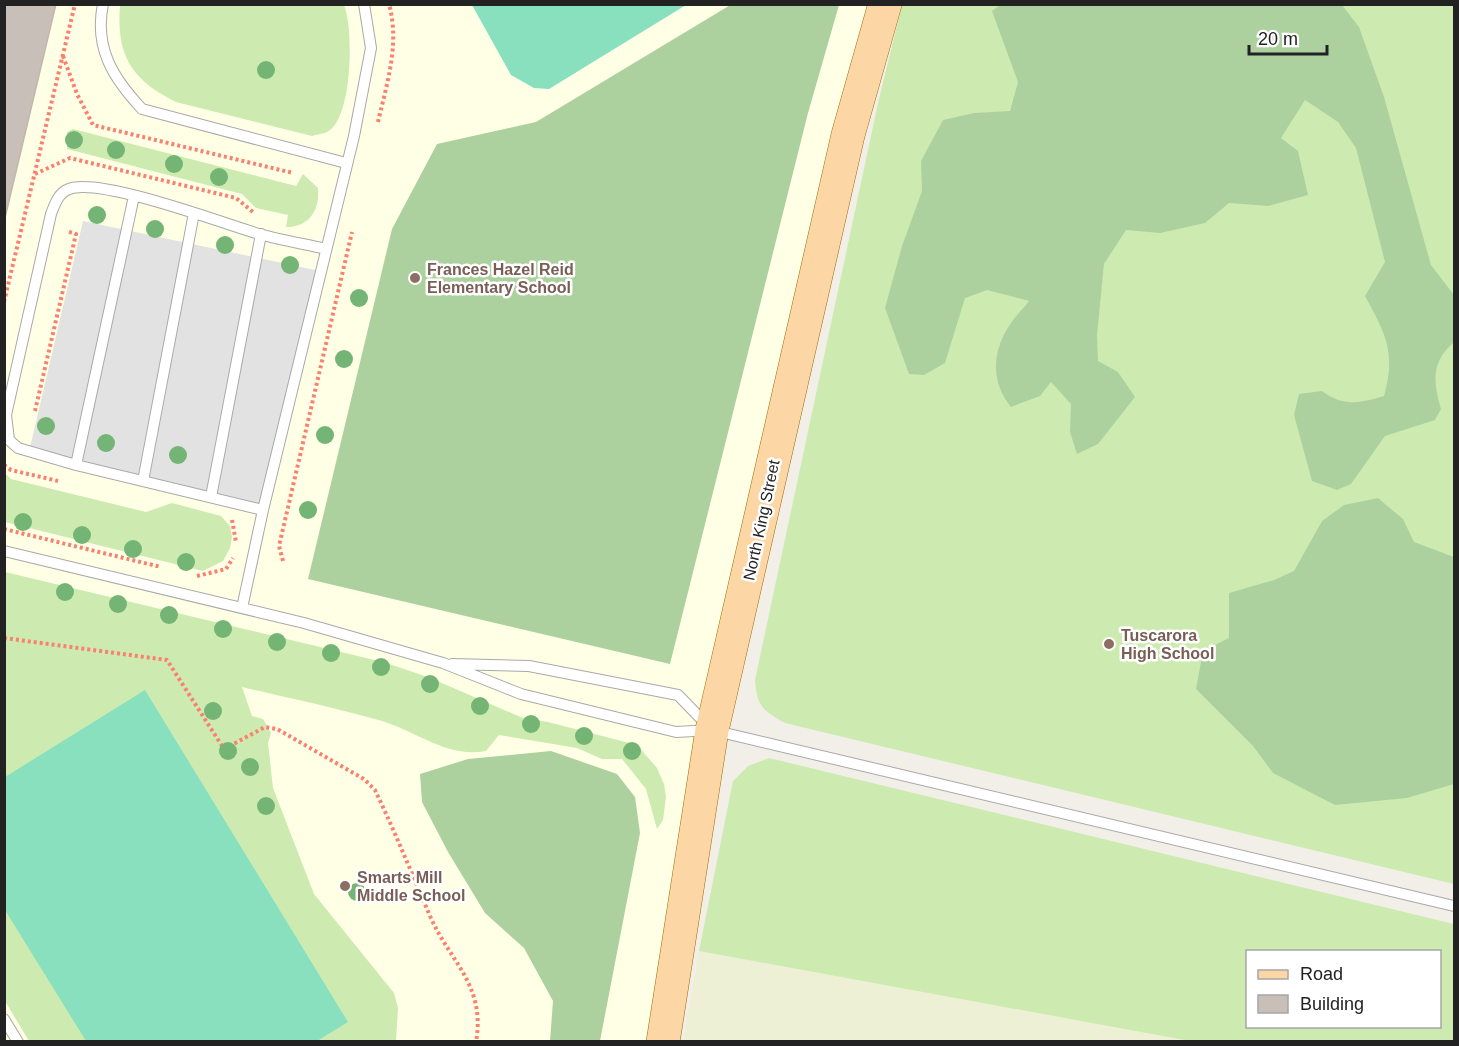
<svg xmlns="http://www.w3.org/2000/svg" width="1459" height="1046" viewBox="0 0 1459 1046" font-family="Arial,sans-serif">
<rect width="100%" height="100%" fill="#f2efe9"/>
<path fill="#ffffe5" d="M5,5H894L739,620L658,1041L5,1042Z"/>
<path fill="#eef0d5" d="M699,951L1190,1041L683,1042Z"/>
<path fill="#cdebb0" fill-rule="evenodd" d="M344,5C354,29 352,114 330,130C326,134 317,134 312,136L176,102C131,80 116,55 120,5Z
M902,5H1454V884L785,723C762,710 757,706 755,680L878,103Z
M73,129L296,186L303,174L318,188C320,209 310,227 286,227L288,215L256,208L242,194L67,149V132Z
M5,473L11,479L146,512L172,503L221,516L230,526L232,537L230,548L223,561L203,571L5,522Z
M5,572L383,662L428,677L523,718L548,722L637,745L657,768L664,784L666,797L663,820L657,829L646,789L622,759H602L577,748L499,735L486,751C447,758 418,732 382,721C336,708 289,698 242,687L252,716L263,719L271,733L268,743L273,788L314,894L394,993L398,1008L396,1041H29L5,1001Z
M769,758L1454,924V1041H1190L699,951L733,781L748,766ZM1248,952H1440V1026H1248Z"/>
<path fill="#add19e" d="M732,4L839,5L808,113L670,664L308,579L392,229L437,144L536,122Z
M1000,5H1342L1359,27L1384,97L1431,265L1454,295V342C1431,362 1433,382 1441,409L1435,420L1385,436L1351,484L1337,490L1312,481L1294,415L1299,394L1322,391C1343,407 1360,403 1384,396C1396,352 1386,335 1365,296L1385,262L1356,148L1338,122L1305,100L1281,138L1298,151L1308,195L1268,206L1229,203L1205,223L1160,233L1126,230L1104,264L1097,335L1098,361L1118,372L1135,397L1098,444L1077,454L1070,432L1071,404L1051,382L1040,396L1011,407C990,382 992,350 1011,323C1016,315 1024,308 1029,301L987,290L965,298L945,363L924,375L909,374L885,308L902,246L922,191L921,161L943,120L974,113L1010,111L1018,82L992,11Z
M1378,498L1403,519L1414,542L1454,557V784L1407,798L1335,805L1273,773L1253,746L1196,689L1203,651L1229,638V593L1274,580L1294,571L1322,521L1344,505Z
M551,751L617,774L635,797L640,833L600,1041H550L553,1001L524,948L485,913L448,852L422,802L420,774L468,759Z"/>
<path fill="#88e0be" d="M472,5H686L549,89L534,88L511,75Z
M145,690L348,1022L317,1041H86L5,910V777Z"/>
<path fill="#e2e2e2" d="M83,221L320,271L263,510L29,452Z"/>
<path fill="#c7bfb8" stroke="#c4b6ab" stroke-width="1.5" d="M4,4H56L4,222Z"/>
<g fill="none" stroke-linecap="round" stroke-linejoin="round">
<defs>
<path id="service" d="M103,4C94,48 113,78 142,109L346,163
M76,465L134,196
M143,481L194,213
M211,497L261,234
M263,510L76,465L18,448L9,440L6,415L51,214C55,204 58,193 69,189C100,177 222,223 259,234C281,240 304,244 326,249
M4,551L304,623L443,663L521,694L676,732L712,730L1454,906
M242,608L263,510L354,136L371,48L364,4
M452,664L529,666L678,695L707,725
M4,1019L18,1042"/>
<path id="primary" d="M663,1042L712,730L848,135L885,4"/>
</defs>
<use href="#service" stroke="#a9a9a9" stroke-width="12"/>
<use href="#primary" stroke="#a06b00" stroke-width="34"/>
<path stroke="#fa8072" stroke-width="4" stroke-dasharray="3 3" stroke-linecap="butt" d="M63,56L77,94L93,125L293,173
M378,122C387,83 400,44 389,4
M35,174L70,158L236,198L253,212
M4,302L75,4
M35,411L76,234L66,231
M4,465L11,470L58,481
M232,520L236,542
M4,529L161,567
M283,561L279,546L352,232
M197,576L226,569L233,558
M4,638L167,660L224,749L265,727L277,729L364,779L375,790C395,832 412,874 430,916C450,962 486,985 476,1042"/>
<use href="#service" stroke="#fff" stroke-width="10"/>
<use href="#primary" stroke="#fcd6a4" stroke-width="33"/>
</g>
<g fill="#74b475">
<circle cx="266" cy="70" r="9"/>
<circle cx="74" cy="140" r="9"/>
<circle cx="116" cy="150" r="9"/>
<circle cx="174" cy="164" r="9"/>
<circle cx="219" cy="177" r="9"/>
<circle cx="97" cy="215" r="9"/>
<circle cx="155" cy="229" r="9"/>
<circle cx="225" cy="245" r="9"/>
<circle cx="290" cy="265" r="9"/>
<circle cx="359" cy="298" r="9"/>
<circle cx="344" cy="359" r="9"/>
<circle cx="46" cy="426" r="9"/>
<circle cx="325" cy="435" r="9"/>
<circle cx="106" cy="443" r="9"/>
<circle cx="178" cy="455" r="9"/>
<circle cx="308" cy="510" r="9"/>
<circle cx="23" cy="522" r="9"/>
<circle cx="82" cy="535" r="9"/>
<circle cx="133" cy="549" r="9"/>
<circle cx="186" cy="562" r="9"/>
<circle cx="65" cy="592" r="9"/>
<circle cx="118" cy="604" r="9"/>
<circle cx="169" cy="615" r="9"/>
<circle cx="223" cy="629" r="9"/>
<circle cx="277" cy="642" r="9"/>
<circle cx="331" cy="653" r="9"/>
<circle cx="381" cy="667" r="9"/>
<circle cx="430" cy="684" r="9"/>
<circle cx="480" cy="706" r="9"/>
<circle cx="213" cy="711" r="9"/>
<circle cx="531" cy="724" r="9"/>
<circle cx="584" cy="736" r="9"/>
<circle cx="228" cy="751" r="9"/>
<circle cx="632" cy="751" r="9"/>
<circle cx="250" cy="767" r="9"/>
<circle cx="266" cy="806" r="9"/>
<circle cx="357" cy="892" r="9"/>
</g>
<g fill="#8d6e63" stroke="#fff" stroke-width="2">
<circle cx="415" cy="278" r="6"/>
<circle cx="1109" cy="644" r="6"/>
<circle cx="345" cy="886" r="6"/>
</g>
<g text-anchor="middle" stroke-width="5" stroke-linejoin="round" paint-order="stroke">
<g font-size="16" font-weight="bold" fill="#785e54" stroke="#fff" text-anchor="start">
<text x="427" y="275">Frances Hazel Reid<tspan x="427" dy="18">Elementary School</tspan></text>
<text x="1121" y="641">Tuscarora<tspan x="1121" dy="18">High School</tspan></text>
<text x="357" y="883">Smarts Mill<tspan x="357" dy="18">Middle School</tspan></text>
</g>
<g font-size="16" fill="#222" stroke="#fff">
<text transform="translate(761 520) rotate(-78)" y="6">North King Street</text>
</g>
</g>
<rect width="1459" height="1046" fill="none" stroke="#222222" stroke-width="12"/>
<rect x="1246" y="950" width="195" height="78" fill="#ffffff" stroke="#a7a7a7" stroke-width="1.5"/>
<rect x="1258" y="970" width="30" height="9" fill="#fcd6a4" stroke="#a7a7a7" stroke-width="1.5"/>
<text x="1300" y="980" font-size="18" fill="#222222">Road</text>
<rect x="1258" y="995" width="30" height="18" fill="#c7bfb8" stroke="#a7a7a7" stroke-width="1.5"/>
<text x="1300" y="1010" font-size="18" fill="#222222">Building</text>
<path d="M1249 45v9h78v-9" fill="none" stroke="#222222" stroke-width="3"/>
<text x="1258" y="45" font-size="18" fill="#222222" stroke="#ffffff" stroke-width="4.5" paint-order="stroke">20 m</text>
</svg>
